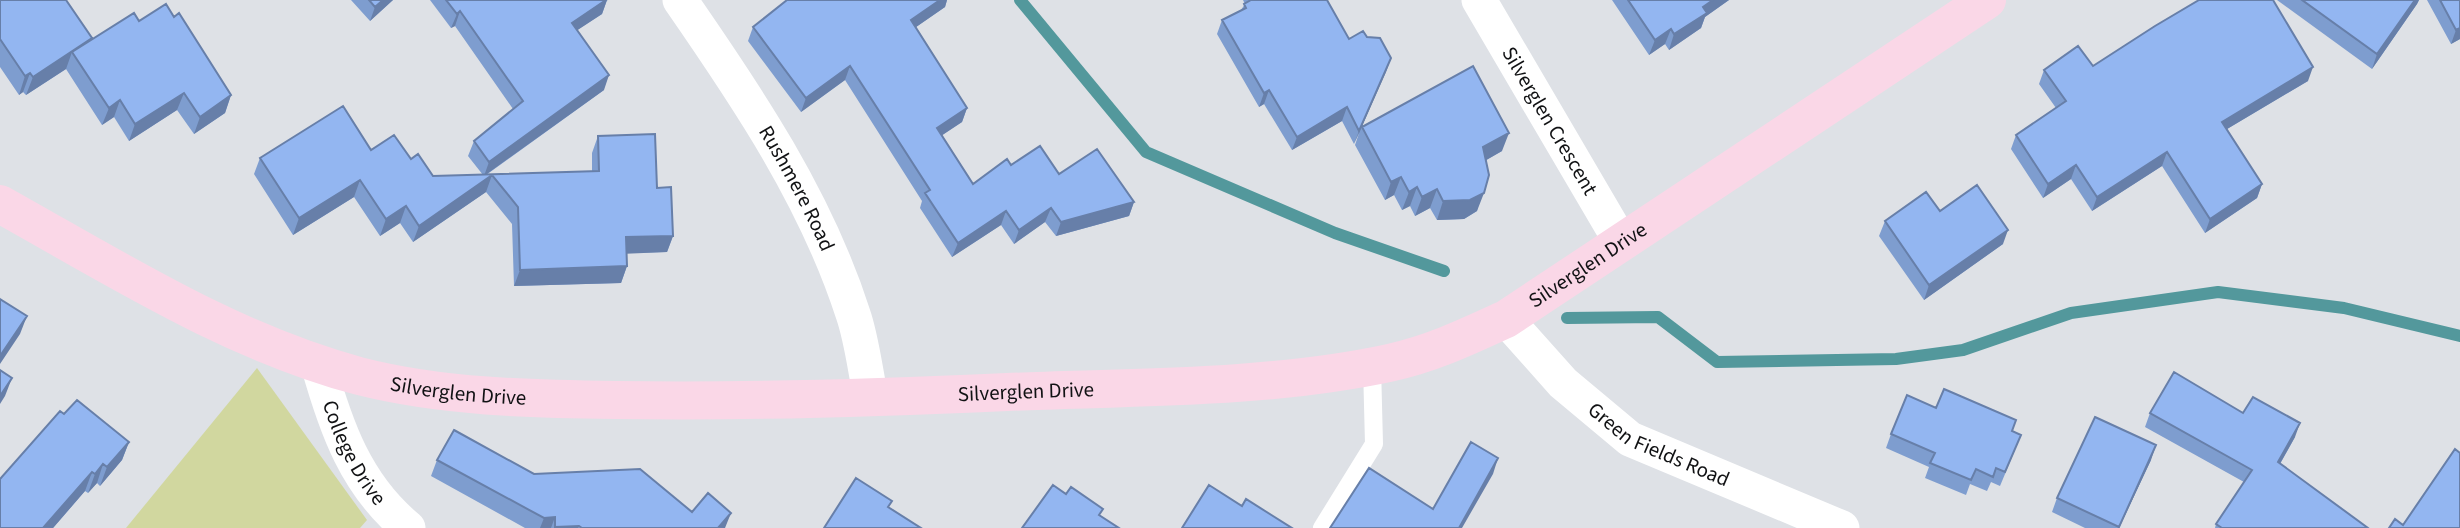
<svg xmlns="http://www.w3.org/2000/svg" width="2460" height="528" viewBox="0 0 2460 528" font-family="'Source Sans 3',sans-serif">
<rect width="100%" height="100%" fill="#dee1e6"/>
<path fill="#d1d79f" d="M257,368L367,520L360,528H126Z"/>
<g fill="none" stroke-linecap="round" stroke-linejoin="round">
<path stroke="#53989c" stroke-width="12" d="M1020,0L1146,152L1335,233L1444,271
M1567,318L1658,317L1717,362L1896,359L1963,350L2071,313L2218,292L2344,308L2460,336"/>
<path stroke="#fff" stroke-width="18" d="M1322,528L1374,444L1372,366"/>
<g stroke="#fff" stroke-width="35">
<path id="s1" d="M680,0C748,98 816,199 853,314C862,340 865,370 871,398"/>
<path id="s2" d="M1479,0L1621,242"/>
<path id="s3" d="M1506,319L1563,383L1630,439L1842,528"/>
<path id="s4" d="M318,364C336,428 356,485 408,528"/>
</g>
<path stroke="#fad7e7" stroke-width="38" id="s5" d="M0,204C115,268 231,342 359,376C441,397 531,399 616,400C746,402 877,398 1007,392C1131,387 1268,389 1389,363C1431,354 1467,337 1506,319L1987,0"/>
</g>
<path fill="#7e9dcf" d="M0,0L91,40L139,21L174,17L231,95L225,113L194,134L177,110L129,141L114,117L102,125L66,69L26,95L23,92L19,95L0,67Z
M351,0H393L370,21Z
M430,0H607L602,14L577,30L604,90L486,175L592,171V153L598,136L657,188L673,236L667,252L626,253L627,266L621,283L514,286L512,224L486,192L413,242L400,223L380,236L354,197L293,235L254,174L260,158L371,150L411,159L433,176L483,175L468,156L474,141L513,109L455,26L451,28Z
M786,0H947L945,7L916,27L967,108L962,122L942,135L973,184L1011,165L1059,174L1134,202L1129,216L1056,236L1045,222L1014,244L1001,225L952,257L920,208L922,201L845,80L801,112L748,41L753,27L786,1Z
M1243,0H1327L1349,39L1367,37L1391,58L1362,126L1502,151L1486,160L1477,211L1464,219L1437,220L1430,208L1415,216L1410,206L1402,210L1394,195L1385,200L1355,145L1359,133L1354,144L1342,121L1292,150L1264,104L1259,107L1217,34L1222,20L1241,10L1245,4Z
M1612,0H1729L1705,17L1701,28L1669,50L1665,44L1649,55Z
M2277,0H2419L2417,4L2372,69Z
M2427,0H2460V39L2451,44Z
M2093,66L2308,81L2227,129L2262,184L2257,198L2205,233L2162,166L2092,211L2071,179L2043,198L2011,149L2016,135L2056,108L2039,84L2044,70Z
M1885,221L2003,244L1924,300L1879,236Z
M1936,408L2012,431L2015,450L2000,486L1991,482L1987,491L1970,484L1966,495L1925,478L1929,467L1886,448L1891,434Z
M2150,413H2243L2295,437L2280,464L2368,528H2215L2216,524L2244,482L2145,427Z
M64,414L129,442L122,460L100,486L97,483L88,493L85,491L53,528H0Z
M437,460L534,474L692,512L725,528H525L431,476Z
M2151,460L2119,528H2085L2052,512L2057,498Z"/>
<path fill="#677fa9" d="M383,0H393L370,21L375,7Z
M607,0L602,14L567,37L572,23Z
M940,0H947L945,7L906,34L911,20Z
M1713,0H1729L1705,17L1701,28L1669,50L1674,34L1703,7Z
M2415,0H2419L2417,4L2372,69L2377,54Z
M460,11L455,26L451,28L457,14Z
M2460,28V39L2451,44L2456,30Z
M1671,29L1665,44L1649,55L1655,40Z
M92,38L85,56L72,52L66,69L26,95L33,77Z
M1391,58L1386,72L1354,144L1359,131Z
M850,66L845,80L801,112L806,98Z
M2313,67L2308,81L2217,135L2222,122Z
M30,73L23,92L19,95L25,76Z
M609,75L604,90L484,176L489,162Z
M1269,90L1264,104L1259,107L1264,93Z
M184,93L177,110L129,141L135,124Z
M231,95L225,113L194,134L200,117Z
M120,100L114,117L102,125L109,108Z
M1347,107L1342,121L1292,150L1297,137Z
M967,108L962,122L932,142L937,128Z
M1509,133L1502,151L1476,166L1483,147Z
M2167,152L2162,166L2092,211L2097,197Z
M2076,165L2071,179L2043,198L2048,184Z
M492,175L486,192L413,242L419,226Z
M1401,177L1394,195L1385,200L1391,182Z
M360,180L354,197L293,235L299,218Z
M2262,184L2257,198L2205,233L2210,219Z
M1417,187L1410,206L1402,210L1409,192Z
M1437,189L1430,208L1415,216L1422,197Z
M1484,193L1477,211L1464,219L1437,220L1443,201Z
M1134,202L1129,216L1056,236L1061,222Z
M406,206L400,223L380,236L386,219Z
M1051,208L1045,222L1014,244L1019,230Z
M1006,211L1001,225L952,257L958,243Z
M2008,230L2003,244L1924,300L1929,285Z
M673,236L667,252L620,254L626,237Z
M627,266L621,283L514,286L520,270Z
M27,316L20,334L0,364V356Z
M12,378L5,396L0,404V396Z
M2300,423L2295,437L2273,476L2278,462Z
M129,442L122,460L100,486L107,467Z
M2156,445L2151,460L2119,528H2118Z
M1498,458L1493,474L1462,528H1459Z
M103,464L97,483L88,493L95,474Z
M92,472L85,491L53,528H43Z
M731,513L725,528H718Z
M555,517L551,528H540L544,518Z
M579,526L578,528H555V527Z"/>
<path fill="#93b6f1" stroke="#677fa9" stroke-width="2" d="M0,0H66L92,38L33,77L30,73L25,76L0,39Z
M369,0H383L375,7Z
M446,0H606L572,23L609,75L489,162L474,141L523,101L460,11L457,14Z
M787,0H940L911,20L967,108L937,128L973,184L1007,159L1011,165L1040,146L1059,174L1097,149L1134,202L1061,222L1051,208L1019,230L1006,211L958,243L925,193L930,190L850,66L806,98L753,27Z
M1251,0H1327L1349,39L1363,31L1367,37L1380,38L1391,58L1359,131L1347,107L1297,137L1269,90L1264,93L1222,20L1246,8L1244,4Z
M1628,0H1713L1703,7L1707,13L1674,34L1671,29L1655,40Z
M2199,0H2273L2313,67L2222,122L2262,184L2210,219L2167,152L2097,197L2076,165L2048,184L2016,135L2066,101L2044,70L2078,46L2093,66L2155,26Z
M2302,0H2415L2377,54Z
M2440,0H2460V28L2456,30Z
M166,4L174,17L179,13L231,95L200,117L184,93L135,124L120,100L109,108L72,52L134,13L139,21Z
M1473,66L1509,133L1483,147L1489,175L1484,193L1470,200L1443,201L1437,189L1422,197L1417,187L1409,192L1401,177L1391,182L1362,127Z
M343,106L371,150L394,135L411,159L418,154L433,176L599,171L598,136L655,134L657,188L671,187L673,236L626,237L627,266L520,270L518,207L492,175L419,226L406,206L386,219L360,180L299,218L260,158Z
M1977,185L2008,230L1929,285L1885,221L1926,192L1940,211Z
M0,299L27,316L0,356Z
M0,370L12,378L0,396Z
M2174,372L2243,413L2253,397L2300,423L2278,462L2368,528H2222L2216,524L2252,470L2150,413Z
M1944,389L2016,420L2012,431L2021,435L2005,472L1996,468L1993,477L1976,469L1971,480L1930,463L1935,453L1891,434L1907,395L1936,408Z
M77,400L129,442L107,467L103,464L95,474L92,472L43,528H0V479L60,411L64,414Z
M2095,417L2156,445L2119,527L2057,498Z
M454,430L534,474L640,469L692,512L708,493L731,513L718,528H582L579,526L555,527V517L544,518L437,460Z
M1471,442L1498,458L1459,528H1330L1369,468L1433,509Z
M2455,449L2460,453V528H2389L2395,519L2403,525Z
M856,478L892,501L888,507L921,528H824Z
M1053,485L1066,494L1071,487L1103,509L1099,515L1119,528H1022Z
M1209,485L1242,506L1246,499L1292,528H1182Z"/>
<g text-anchor="middle" stroke-width="5" stroke-linejoin="round" paint-order="stroke">
<g font-size="21" fill="#111214" stroke="#dee1e6">
<text dy="7" stroke="none"><textPath href="#s2" startOffset="140">Silverglen Crescent</textPath></text>
<text dy="7" stroke="none"><textPath href="#s1" startOffset="222">Rushmere Road</textPath></text>
<text dy="7" stroke="none"><textPath href="#s5" startOffset="1656">Silverglen Drive</textPath></text>
<text dy="7" stroke="none"><textPath href="#s5" startOffset="500">Silverglen Drive</textPath></text>
<text dy="7" stroke="none"><textPath href="#s5" startOffset="1068">Silverglen Drive</textPath></text>
<text dy="7" stroke="none"><textPath href="#s3" startOffset="201">Green Fields Road</textPath></text>
<text dy="7" stroke="none"><textPath href="#s4" startOffset="96">College Drive</textPath></text>
</g>
</g>
</svg>
